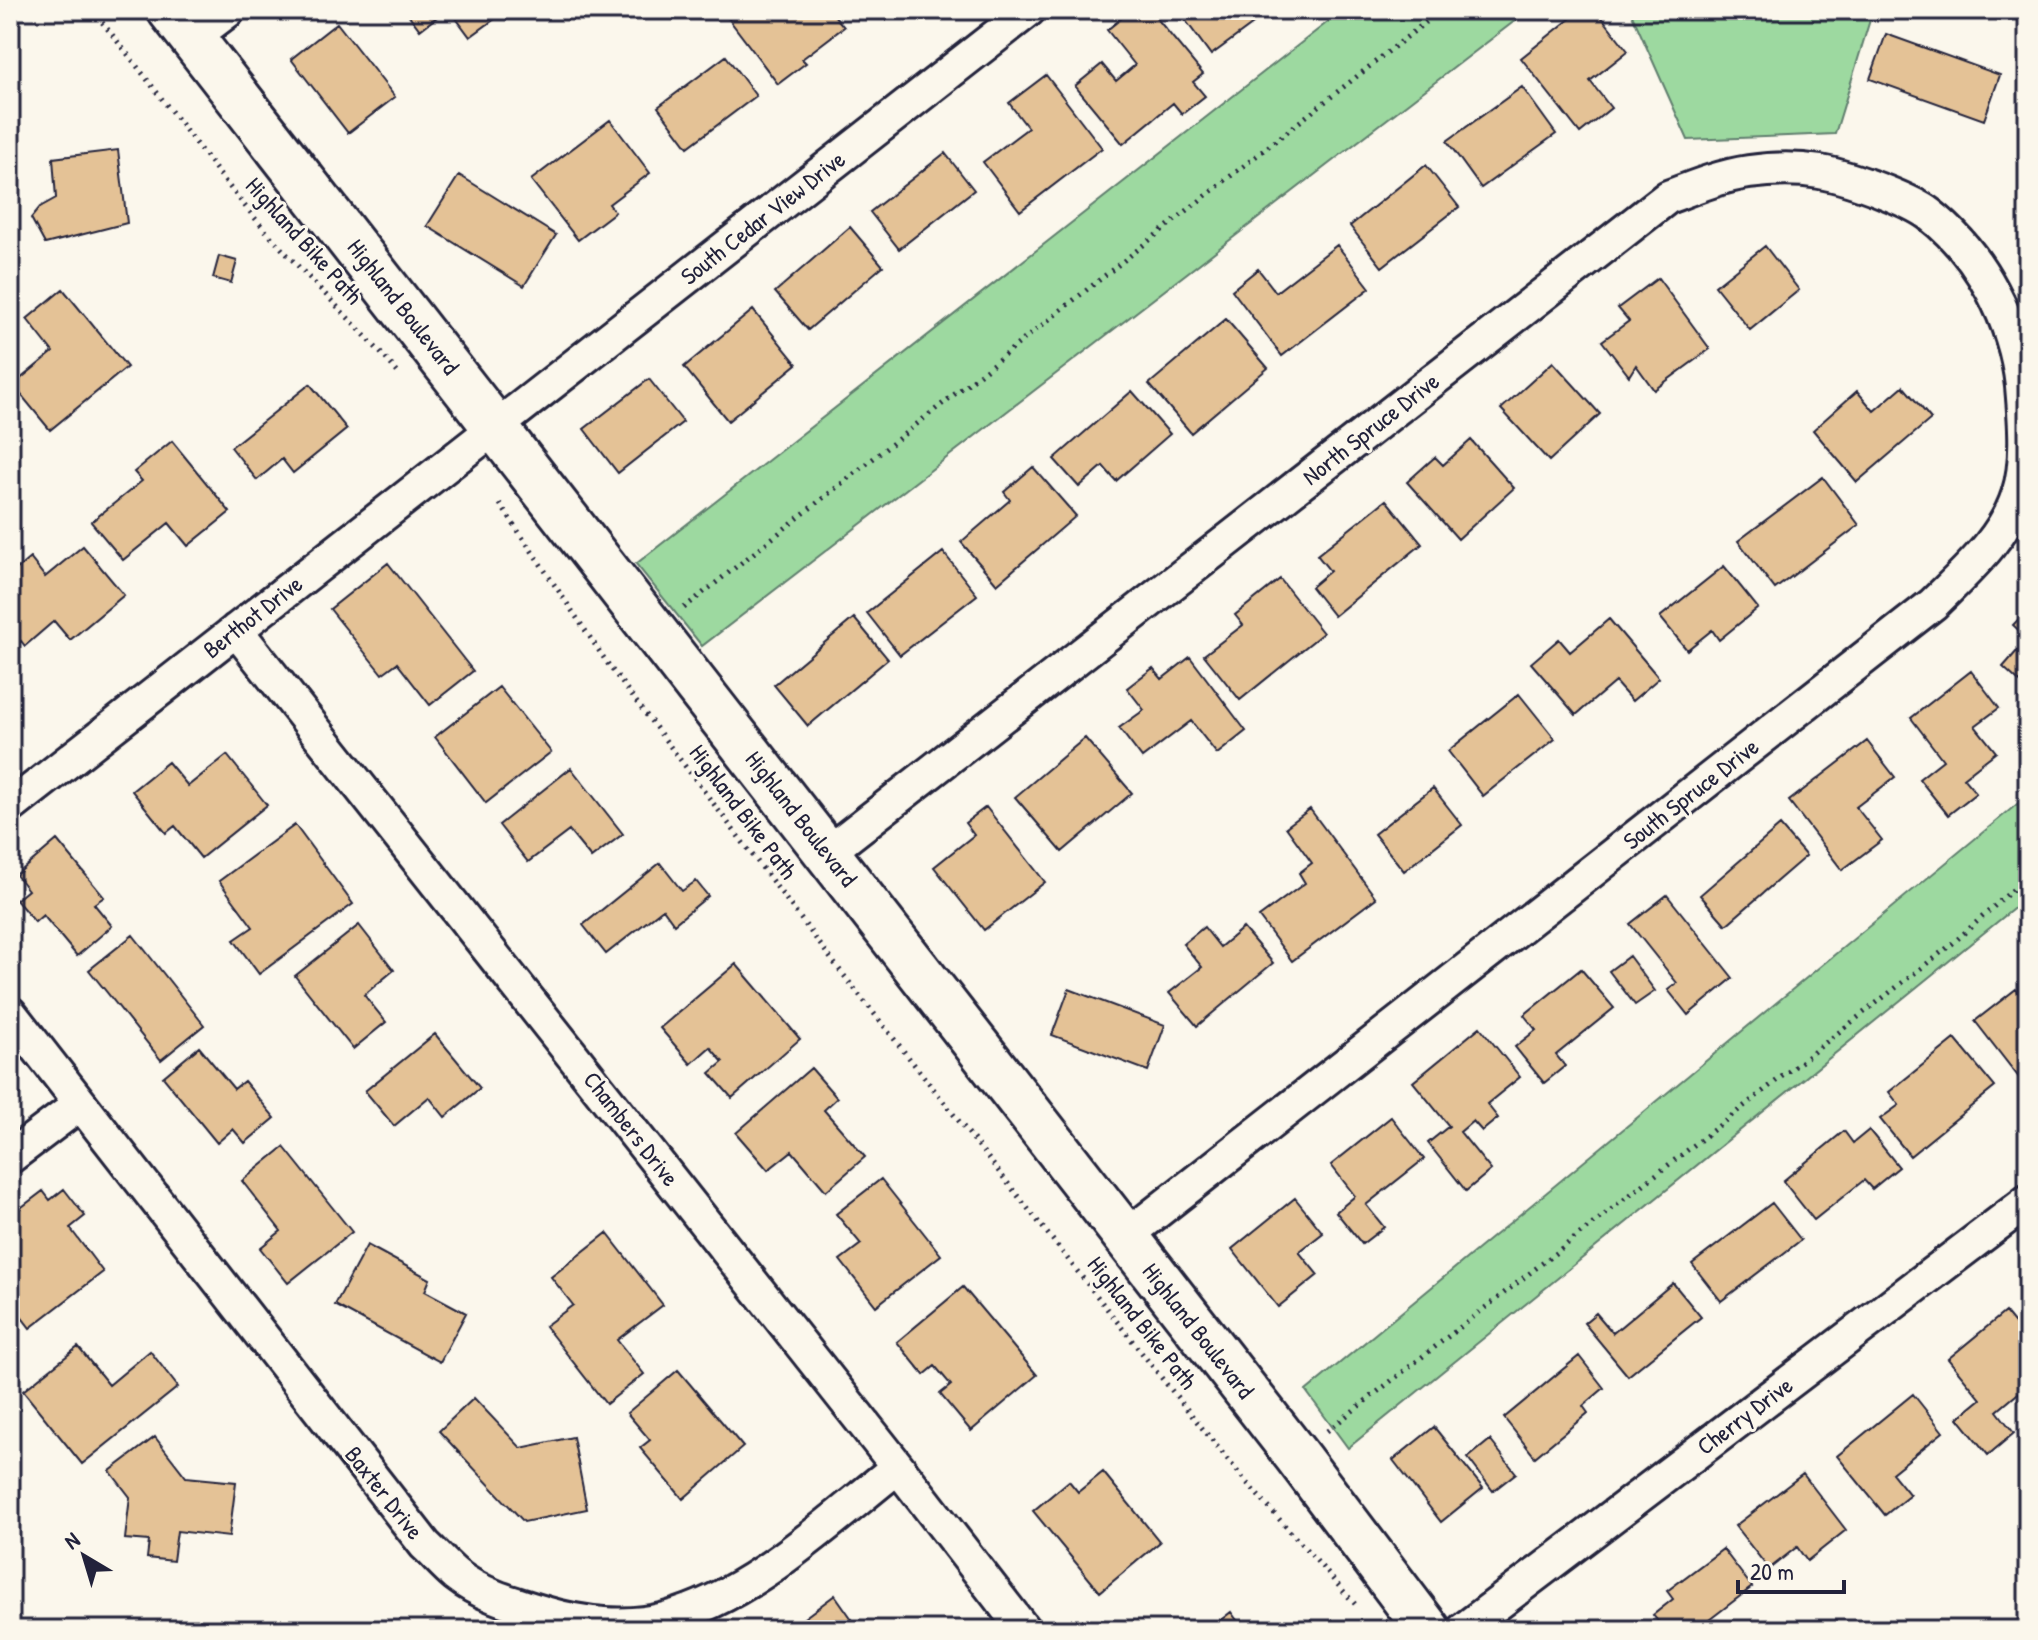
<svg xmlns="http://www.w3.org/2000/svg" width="2038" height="1640" viewBox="0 0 2038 1640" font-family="'Patrick Hand',sans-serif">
<rect width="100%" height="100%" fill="#fbf7ec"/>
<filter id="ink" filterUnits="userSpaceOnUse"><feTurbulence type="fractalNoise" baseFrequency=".0125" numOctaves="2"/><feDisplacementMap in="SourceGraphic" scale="16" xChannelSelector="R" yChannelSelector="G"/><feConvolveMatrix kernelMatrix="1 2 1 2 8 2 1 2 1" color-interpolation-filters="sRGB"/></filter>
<g filter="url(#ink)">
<path fill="#9dd9a0" stroke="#607e6e" stroke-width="2" d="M1343,10H1529L702,646L636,564Z
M1630,10H1873L1835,134L1688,140Z
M2028,795V897L1348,1448L1306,1391Z"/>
<path fill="#e4c296" stroke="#22223b" stroke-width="2" d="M405,10H446L420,30Z
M450,10H507L470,37Z
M739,10H830L844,27L802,59L806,63L778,84L728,18Z
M1132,10H1150L1203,74L1193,82L1205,96L1182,114L1173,103L1123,144L1075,86L1102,64L1116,81L1135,65L1107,30Z
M1178,10H1272L1211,55Z
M1581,10H1596L1628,51L1590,81L1611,108L1580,133L1521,58Z
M337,23L395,97L348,133L291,59Z
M1886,34L2000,75L1984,120L1870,79Z
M726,56L756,96L688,147L658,107Z
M1046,75L1102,148L1020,211L983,162L1028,128L1009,103Z
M1522,87L1556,134L1481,188L1447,141Z
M610,120L650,173L609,204L615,212L578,240L531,180Z
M118,150L127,223L45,244L31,218L40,207L56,198L53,158Z
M945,153L974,190L899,249L870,212Z
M1426,165L1459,207L1382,267L1350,226Z
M459,175L556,235L524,286L427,226Z
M850,227L883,266L808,330L775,292Z
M1337,245L1370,288L1282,356L1232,290L1258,269L1276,292Z
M1765,246L1799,290L1750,330L1715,286Z
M219,256L237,261L231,283L213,278Z
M1658,278L1710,349L1654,390L1636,365L1629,376L1602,341L1629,321L1618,308Z
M63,289L127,367L50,430L13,385L53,352L27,319Z
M753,310L797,364L728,421L684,367Z
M1226,319L1268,368L1191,433L1149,384Z
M1553,362L1600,414L1549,461L1501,409Z
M649,379L683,422L618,473L584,429Z
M310,384L347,429L293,473L282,459L257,480L231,447Z
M1903,386L1931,419L1857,482L1813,430L1857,391L1874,411Z
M1132,391L1170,434L1116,481L1103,466L1079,487L1054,459Z
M1471,440L1514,488L1458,539L1407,482L1435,457L1443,465Z
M172,441L230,512L188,546L169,523L123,560L91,522L142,481L134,472Z
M1033,467L1076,516L997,584L961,542L1010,500L1004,492Z
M1823,477L1859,525L1775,589L1738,541Z
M1386,500L1422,544L1334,616L1311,587L1330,571L1317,555Z
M83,546L124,595L70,640L54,621L25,646L21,641L10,650V575L30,558L45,577Z
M943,552L977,595L900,655L867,613Z
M388,563L473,671L430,705L397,663L382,674L330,609Z
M1724,566L1758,608L1719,640L1712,630L1687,650L1660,617Z
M1280,579L1323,633L1240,700L1204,655L1243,625L1235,615Z
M2028,609V639L2013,625Z
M854,618L888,659L808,726L774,685Z
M1609,619L1659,678L1632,701L1615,682L1576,715L1531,663L1559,639L1570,652Z
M2017,651L2028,661V690L2003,667Z
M1190,657L1246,731L1217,754L1191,721L1142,758L1119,728L1144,710L1127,688L1153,668L1162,679Z
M1971,671L1999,708L1975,726L1996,752L1963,778L1976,793L1948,815L1919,779L1943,760L1911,718Z
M499,687L551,752L486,803L435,737Z
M1519,694L1555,739L1483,796L1448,751Z
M1085,738L1132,793L1062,852L1015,797Z
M1867,741L1895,777L1856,807L1882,840L1842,870L1789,801Z
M227,755L267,805L201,858L175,826L166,833L132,791L168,762L188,786Z
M571,768L623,834L591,858L569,831L528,862L499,825Z
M1433,788L1462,825L1404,871L1374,834Z
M986,807L1045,882L984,930L934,867L974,835L965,823Z
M1310,809L1376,898L1292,961L1259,917L1305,883L1299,873L1312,863L1286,827Z
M295,825L353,904L259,974L234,940L253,927L219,881Z
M1780,826L1806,856L1726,925L1700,895Z
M57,840L104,897L94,904L112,926L77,956L43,915L35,922L16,900L28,890L16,875Z
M660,863L682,891L696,881L708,896L674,924L663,909L606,954L583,925Z
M1667,895L1733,978L1688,1015L1668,990L1677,983L1630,924Z
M359,925L394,970L364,995L386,1022L353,1049L295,976Z
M1204,927L1220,947L1243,928L1273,963L1197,1026L1169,993L1202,967L1183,944Z
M133,935L204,1025L161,1060L89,970Z
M1629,956L1655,991L1635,1005L1609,971Z
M736,964L800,1039L732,1098L710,1073L723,1062L710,1047L691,1064L660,1028Z
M1581,969L1614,1008L1556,1055L1565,1066L1544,1083L1515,1047L1536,1030L1524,1015Z
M1069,989L1165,1025L1148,1071L1052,1035Z
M2016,989L2028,1005V1081L2024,1084L1975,1021Z
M1480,1027L1520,1077L1487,1104L1498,1118L1482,1131L1473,1121L1460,1132L1491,1170L1466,1191L1428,1143L1449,1126L1413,1082Z
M435,1034L480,1088L445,1117L429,1097L394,1126L365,1091Z
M1955,1039L1995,1087L1910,1156L1880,1119L1899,1105L1889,1092Z
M199,1047L234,1089L244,1081L275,1118L245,1143L233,1129L217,1143L163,1077Z
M811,1068L837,1098L824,1110L865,1157L826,1191L792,1151L768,1170L736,1133Z
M1391,1117L1424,1159L1366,1205L1384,1227L1362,1244L1336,1212L1355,1196L1331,1165Z
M1869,1130L1899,1167L1872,1189L1864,1180L1814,1220L1783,1181L1844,1131L1853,1143Z
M284,1147L352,1232L288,1283L260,1248L281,1231L242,1181Z
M881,1179L941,1255L876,1306L840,1260L861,1244L836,1214Z
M64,1189L85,1216L70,1228L103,1272L30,1328L10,1302V1216L43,1191L50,1200Z
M1295,1198L1323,1233L1299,1252L1318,1275L1278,1307L1232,1249Z
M1772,1203L1801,1240L1721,1301L1692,1264Z
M607,1233L663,1305L617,1340L644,1374L606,1404L545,1326L573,1305L551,1277Z
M367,1245L430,1279L425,1291L466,1313L440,1362L335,1305Z
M1673,1283L1701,1317L1628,1376L1584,1323L1596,1313L1613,1333Z
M963,1287L1037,1375L971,1431L940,1394L951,1385L935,1366L924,1375L897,1342Z
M2005,1312L2028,1340V1385L1997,1411L2014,1433L1988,1455L1958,1418L1981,1399L1948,1359Z
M78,1347L109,1385L150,1351L178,1387L82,1464L23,1391Z
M1579,1356L1604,1388L1583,1406L1588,1413L1535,1457L1504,1418Z
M678,1370L743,1447L683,1499L640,1448L650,1440L627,1413Z
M1913,1394L1943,1432L1892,1473L1910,1495L1885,1515L1837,1456Z
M474,1398L521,1448L573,1437L587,1509L524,1522L439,1431Z
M1434,1427L1483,1488L1441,1522L1393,1460Z
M155,1437L186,1477L236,1482L229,1537L177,1531L173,1561L147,1558L149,1541L125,1539L130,1497L110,1471Z
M1490,1440L1516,1473L1493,1491L1468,1458Z
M1103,1472L1160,1542L1100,1592L1033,1511L1069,1481L1078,1492Z
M1803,1474L1846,1530L1807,1561L1797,1547L1769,1569L1735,1526Z
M1723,1549L1752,1587L1696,1630L1689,1622L1678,1630H1665L1653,1615L1673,1599L1667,1591Z
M835,1595L854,1622L871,1630H788Z
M1231,1612L1244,1630H1208Z"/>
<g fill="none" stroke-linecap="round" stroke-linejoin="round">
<defs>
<path id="street" d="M192,38L229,10
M236,630L898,1467L1024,1630
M10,807L1029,10
M827,853L1668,197C1694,187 1721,176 1749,172C1803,164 1837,173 1885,192C1900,198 1917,205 1929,214C1981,254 2015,322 2022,386C2025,420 2029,462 2018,495C2004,539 1965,572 1933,604L1125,1237
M10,1013L425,1545C436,1555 445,1566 456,1575C481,1595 515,1604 545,1613C581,1624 628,1629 665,1619C752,1596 829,1521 898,1467
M10,1157L80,1104
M1463,1630L2028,1201"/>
<path id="secondary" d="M170,10L1296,1455L1428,1630"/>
</defs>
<use href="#street" stroke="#22223b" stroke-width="38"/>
<use href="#secondary" stroke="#22223b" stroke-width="50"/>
<path stroke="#22223b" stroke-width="5" stroke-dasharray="2 6" stroke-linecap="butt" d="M92,10C148,77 198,150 254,217C299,271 353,319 398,373
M500,504L610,667L835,964L1160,1376L1246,1482L1355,1604
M684,608L1441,10
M1327,1431L1952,944L2028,876"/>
<use href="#street" stroke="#fbf7ec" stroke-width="32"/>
<use href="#secondary" stroke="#fbf7ec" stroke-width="44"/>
</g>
</g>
<g text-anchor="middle" stroke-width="6" stroke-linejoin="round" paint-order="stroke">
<g font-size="24" fill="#22223b" stroke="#fbf7ec">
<text transform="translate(763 218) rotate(-38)" y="8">South Cedar View Drive</text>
<text transform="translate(304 241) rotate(48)" y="8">Highland Bike Path</text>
<text transform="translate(403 307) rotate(52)" y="8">Highland Boulevard</text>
<text transform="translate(1371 429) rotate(-38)" y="8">North Spruce Drive</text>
<text transform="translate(253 617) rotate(-38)" y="8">Berthot Drive</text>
<text transform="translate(1691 794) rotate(-38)" y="8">South Spruce Drive</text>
<text transform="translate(743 812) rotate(53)" y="8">Highland Bike Path</text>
<text transform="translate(801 819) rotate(52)" y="8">Highland Boulevard</text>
<text transform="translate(631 1129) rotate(52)" y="8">Chambers Drive</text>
<text transform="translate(1142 1323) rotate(52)" y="8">Highland Bike Path</text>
<text transform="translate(1198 1331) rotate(52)" y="8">Highland Boulevard</text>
<text transform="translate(1745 1416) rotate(-37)" y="8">Cherry Drive</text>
<text transform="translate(384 1493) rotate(52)" y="8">Baxter Drive</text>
</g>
</g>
<rect width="2038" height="1640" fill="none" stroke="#fbf7ec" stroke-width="40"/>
<rect x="20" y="20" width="1998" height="1600" fill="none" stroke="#22223b" stroke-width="3" filter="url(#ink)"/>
<g transform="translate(84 1556) rotate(322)" stroke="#fbf7ec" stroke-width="6" paint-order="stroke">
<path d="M0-6L14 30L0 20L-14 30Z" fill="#22223b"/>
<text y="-12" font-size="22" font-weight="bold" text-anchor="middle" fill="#22223b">N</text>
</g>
<path d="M1738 1580v12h106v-12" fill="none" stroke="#22223b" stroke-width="4"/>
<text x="1750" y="1580" font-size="24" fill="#22223b" stroke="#fbf7ec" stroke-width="6" paint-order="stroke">20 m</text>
</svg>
